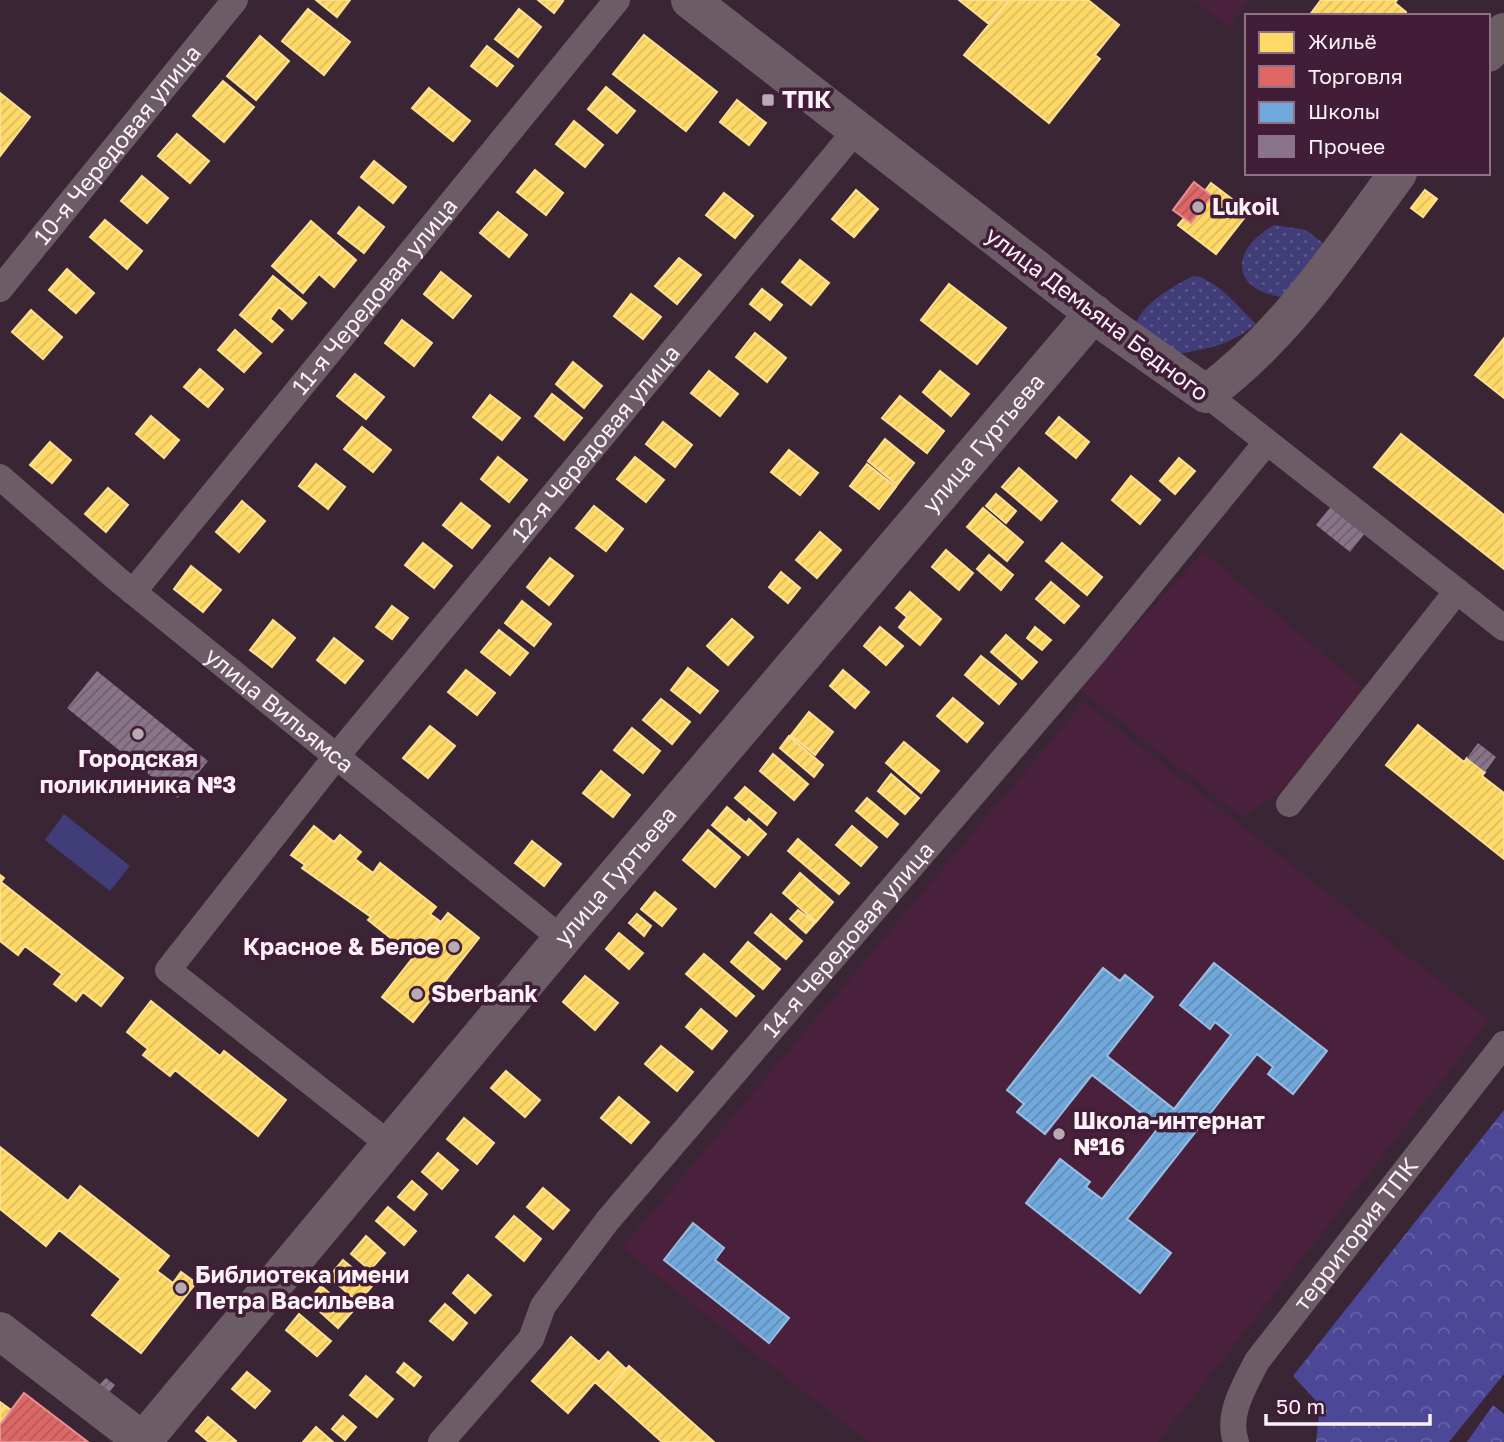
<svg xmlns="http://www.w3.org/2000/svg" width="1504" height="1442" viewBox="0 0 1504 1442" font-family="'Golos Text',sans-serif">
<defs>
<pattern id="grass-dots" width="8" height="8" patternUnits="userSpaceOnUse" patternTransform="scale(1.75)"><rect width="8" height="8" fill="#403d78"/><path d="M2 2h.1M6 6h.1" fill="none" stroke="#5c5a8c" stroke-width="1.8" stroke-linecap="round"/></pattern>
<pattern id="forest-crowns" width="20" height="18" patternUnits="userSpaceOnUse" patternTransform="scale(1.75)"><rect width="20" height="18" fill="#4c4897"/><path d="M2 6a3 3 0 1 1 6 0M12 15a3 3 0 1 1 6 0" fill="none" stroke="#6763a6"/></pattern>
<pattern id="homes-hatch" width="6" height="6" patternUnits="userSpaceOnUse" patternTransform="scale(1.75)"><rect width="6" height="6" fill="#ffd966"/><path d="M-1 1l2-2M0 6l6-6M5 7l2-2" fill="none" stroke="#dbbc60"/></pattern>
<pattern id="shops-hatch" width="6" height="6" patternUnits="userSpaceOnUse" patternTransform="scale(1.75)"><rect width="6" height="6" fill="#e06666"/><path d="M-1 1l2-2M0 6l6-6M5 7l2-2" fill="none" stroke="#ac5c5c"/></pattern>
<pattern id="schools-hatch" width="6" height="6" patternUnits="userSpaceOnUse" patternTransform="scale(1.75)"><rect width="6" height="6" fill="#6fa8dc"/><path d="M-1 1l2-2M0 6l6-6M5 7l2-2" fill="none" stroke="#648bb0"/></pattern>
<pattern id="building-hatch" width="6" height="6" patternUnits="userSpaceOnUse" patternTransform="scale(1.75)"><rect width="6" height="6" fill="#8a748a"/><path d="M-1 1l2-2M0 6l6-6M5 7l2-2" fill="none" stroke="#6e606d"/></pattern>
</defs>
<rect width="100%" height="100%" fill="#3a2534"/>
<path fill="#4a213d" d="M1194,0H1249L1228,27Z
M1203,552L1367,691L1296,781L1242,817L1079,689Z
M1084,702L1489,1020L1158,1442H868L622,1248Z"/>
<path fill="url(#grass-dots)" d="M1274,225L1306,230L1324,244L1282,297C1229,289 1231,249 1274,225Z
M1194,276C1217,279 1239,308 1256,324C1229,345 1212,348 1178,354L1135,326C1141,304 1174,285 1194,276Z"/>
<path fill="url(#forest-crowns)" d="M1504,1110V1374L1449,1442H1316L1320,1405L1293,1376Z
M1493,1405L1504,1414V1442H1467Z"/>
<path fill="#403d78" d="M64,814L130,866L110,891L45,840Z"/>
<path fill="url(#homes-hatch)" stroke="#fee092" stroke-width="2" d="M316,0H350L337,17Z
M538,0H561L563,1L554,13Z
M959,0H1009L989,24Z
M1009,0H1088L1119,25L1095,55L1100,59L1049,123L964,55Z
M1321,0H1397L1395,3L1406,12L1404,16H1309Z
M308,9L350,42L324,75L282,41Z
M519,9L541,27L518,57L495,39Z
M644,35L717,92L686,131L613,74Z
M260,36L289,61L256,100L227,76Z
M487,46L513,66L497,86L471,66Z
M223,81L254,107L224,142L193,116Z
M606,87L635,111L617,133L588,109Z
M429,88L470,121L453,141L412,108Z
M0,93L30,117L0,156Z
M737,100L766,123L749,145L720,122Z
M574,121L603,145L585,167L556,144Z
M177,134L209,161L190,183L158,156Z
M374,161L406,187L393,203L361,177Z
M535,170L563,193L546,215L517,192Z
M142,176L168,198L147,223L121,201Z
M1211,183L1249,212L1216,254L1178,225L1184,218L1191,223L1212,196L1205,191Z
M856,190L878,209L854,237L832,219Z
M1425,190L1437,199L1423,217L1411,208Z
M724,193L753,216L735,238L706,215Z
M359,207L384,227L364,253L338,233Z
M498,212L527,235L509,257L480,233Z
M105,220L142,251L127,269L90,237Z
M311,221L356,260L334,287L319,274L303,293L272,266Z
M679,258L701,275L677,304L655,286Z
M800,260L829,283L811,305L782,282Z
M67,269L94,293L76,313L49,290Z
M441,272L471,296L453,318L424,294Z
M273,276L306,303L292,319L279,307L270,319L283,330L272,342L240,315Z
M949,284L1006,328L977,364L921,320Z
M762,289L782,305L770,320L750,304Z
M631,294L661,317L643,339L614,316Z
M31,310L62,337L43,359L12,332Z
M402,320L432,343L414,366L385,343Z
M235,330L261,353L244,372L218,350Z
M755,333L786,358L767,382L736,357Z
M1504,338V398L1475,375Z
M573,362L602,386L584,408L556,384Z
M200,369L223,389L208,407L184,387Z
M709,371L738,394L720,416L691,393Z
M940,371L969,394L951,416L923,392Z
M355,374L384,397L366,419L337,396Z
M552,394L582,418L564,440L535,416Z
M490,395L520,418L502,440L473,417Z
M900,396L944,431L927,453L882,418Z
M151,416L179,440L164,458L136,434Z
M1059,417L1089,442L1076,458L1046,433Z
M663,422L692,445L675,467L646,444Z
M362,427L391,450L373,472L344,449Z
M1401,434L1504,515V569L1374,467Z
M885,439L914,463L897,485L868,461Z
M50,442L71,460L52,483L30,465Z
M789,450L818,473L800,495L771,472Z
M498,457L527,480L509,502L481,479Z
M635,457L664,480L646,502L617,479Z
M1179,458L1195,471L1175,494L1160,481Z
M316,464L345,487L328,509L299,486Z
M867,464L896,487L879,509L850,486Z
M1019,468L1057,501L1041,520L1002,487Z
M1131,476L1160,500L1140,524L1112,500Z
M108,488L128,505L106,532L85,514Z
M996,494L1016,511L1006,523L986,506Z
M242,501L265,521L239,552L216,532Z
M461,503L490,526L472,548L443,525Z
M594,506L623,529L606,551L576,528Z
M983,508L1023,542L1007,561L967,527Z
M820,532L841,550L817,578L796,560Z
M423,543L452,566L434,588L405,565Z
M1062,543L1102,577L1087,595L1046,561Z
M946,550L973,573L959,590L932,567Z
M989,555L1013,575L1001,590L977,569Z
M550,558L573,576L549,605L527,587Z
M191,566L221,590L203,612L174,589Z
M781,572L800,588L788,603L769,587Z
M1051,582L1079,606L1064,623L1036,599Z
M910,592L941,619L920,645L899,627L907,617L896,608Z
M522,601L551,624L534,646L505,623Z
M392,606L408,618L392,639L376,627Z
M732,619L753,637L728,665L707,646Z
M273,620L295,638L272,667L250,650Z
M880,627L903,646L886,665L864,646Z
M1035,627L1051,640L1042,650L1027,638Z
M499,630L528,653L510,675L481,652Z
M1006,635L1037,662L1022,679L991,652Z
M334,638L363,661L345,683L317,660Z
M981,656L1016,684L999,704L965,675Z
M688,668L718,691L700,713L671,690Z
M466,670L495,693L477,715L448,692Z
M843,670L869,692L855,708L830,686Z
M953,698L983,723L967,742L937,716Z
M661,699L690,722L672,744L643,720Z
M809,712L833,732L815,755L791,735Z
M1418,725L1464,762L1467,758L1485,772L1482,776L1504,793V859L1386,765Z
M430,726L455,746L428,778L403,758Z
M632,728L660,751L643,773L614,750Z
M789,736L823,765L814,777L780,748Z
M904,742L939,771L921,793L886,763Z
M773,754L808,784L794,800L760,771Z
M601,771L630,795L613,817L583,793Z
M891,774L919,798L905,814L878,791Z
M745,787L776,813L767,825L735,798Z
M867,798L898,824L887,837L856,811Z
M727,807L746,823L749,819L766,834L748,855L712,825Z
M314,826L334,842L340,835L361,852L355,859L373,873L380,863L436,907L430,914L441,922L417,953L406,945L403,948L368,920L371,917L302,868L305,865L291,855Z
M852,826L877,847L861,866L836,845Z
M708,830L740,857L715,887L683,860Z
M798,839L849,883L839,894L788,851Z
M532,841L561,864L544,886L515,863Z
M800,873L833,902L816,922L783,893Z
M0,875L4,878L1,882L123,978L101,1006L83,992L76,1001L54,984L62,974L25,946L18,955L0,941Z
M655,892L676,909L662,926L641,909Z
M798,910L815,923L806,933L790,919Z
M448,913L479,938L413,1022L382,997Z
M637,914L651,926L644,936L629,923Z
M771,914L802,941L786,959L755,933Z
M619,933L643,953L629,969L606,949Z
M748,942L780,969L763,989L731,962Z
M704,954L754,996L736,1016L686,974Z
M585,976L618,1003L595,1030L563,1002Z
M151,1001L220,1056L224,1051L286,1100L258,1136L175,1070L170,1076L143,1055L148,1049L127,1032Z
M701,1009L727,1031L712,1049L686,1027Z
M661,1046L693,1072L677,1091L645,1064Z
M506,1071L540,1100L525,1117L491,1088Z
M619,1097L649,1122L631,1143L601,1118Z
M464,1118L494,1143L477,1164L447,1139Z
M0,1147L68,1201L80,1186L169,1256L157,1271L173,1283L181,1272L196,1283L141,1353L92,1315L121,1279L59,1230L46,1246L0,1209Z
M438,1153L458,1170L442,1189L422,1172Z
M412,1181L427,1194L414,1210L398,1197Z
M543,1188L569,1210L553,1229L527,1207Z
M388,1207L416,1231L404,1245L376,1221Z
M514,1216L541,1239L524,1261L496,1237Z
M366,1236L385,1253L370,1270L351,1254Z
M343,1260L373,1285L358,1302L329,1277Z
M468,1275L491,1295L475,1313L453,1293Z
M321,1286L352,1312L338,1328L308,1301Z
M445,1304L467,1323L453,1340L430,1321Z
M299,1314L331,1341L317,1356L286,1330Z
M571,1337L599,1362L608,1352L626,1369L606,1392L595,1382L568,1413L532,1381Z
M404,1363L421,1377L414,1386L397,1372Z
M629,1366L714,1442H662L606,1392Z
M247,1372L270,1391L255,1408L232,1389Z
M366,1376L393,1399L377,1417L350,1395Z
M0,1402L11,1410L0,1425Z
M343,1416L356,1427L345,1440L332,1429Z
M208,1417L236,1441L235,1442H209L196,1431Z
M316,1427L333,1442H303Z"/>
<path fill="url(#shops-hatch)" stroke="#e89092" stroke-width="2" d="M1194,182L1212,196L1191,223L1173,210Z
M24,1393L88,1442H0V1425Z"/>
<path fill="url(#schools-hatch)" stroke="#99bee4" stroke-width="2" d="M1214,963L1327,1051L1293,1094L1268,1074L1273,1067L1257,1054L1127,1219L1171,1253L1140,1293L1026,1203L1060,1159L1090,1182L1086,1187L1102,1199L1159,1127L1092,1075L1045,1134L1017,1112L1024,1104L1007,1090L1103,968L1120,981L1125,975L1153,997L1107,1056L1174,1109L1231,1035L1215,1022L1210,1029L1180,1005Z
M693,1223L724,1248L715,1260L789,1318L769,1343L664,1260Z"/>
<path fill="url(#building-hatch)" d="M1332,505L1366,532L1350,552L1316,525Z
M97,671L208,761L178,798L67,708Z
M1478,743L1496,757L1485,772L1467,758Z
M106,1378L115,1385L108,1394L98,1386Z"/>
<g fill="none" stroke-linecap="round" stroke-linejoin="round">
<g stroke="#6b5c66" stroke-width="26">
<path id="s1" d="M0,289L235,0"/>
<path d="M1206,394L1504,628"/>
<path id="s2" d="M0,477L116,578L562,939"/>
<path id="s3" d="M133,592L617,0"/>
<path d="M1289,804L1457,591"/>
<path id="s4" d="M390,1145L168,970L335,758L856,130"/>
<path id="s5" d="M441,1442L531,1339L543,1306L608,1220L1095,652L1266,443"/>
<path id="s6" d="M1236,1442C1226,1414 1245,1385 1257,1361L1504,1044"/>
</g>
<g stroke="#6b5c66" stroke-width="38">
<path d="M690,0L1111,327L1206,394C1285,336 1340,252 1398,173"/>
<path d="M1488,53L1504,32"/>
<path d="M0,1331L143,1441"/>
<path id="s7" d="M142,1442L562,939L1094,313"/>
</g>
</g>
<g fill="#b8aab3" stroke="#421d37" stroke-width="2.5">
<rect x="761" y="93" width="14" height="14" rx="3.5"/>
<circle cx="1198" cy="207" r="7"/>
<circle cx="138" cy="734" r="7"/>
<circle cx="454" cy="947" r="7"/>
<circle cx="417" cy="994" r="7"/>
<circle cx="1059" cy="1134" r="7"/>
<circle cx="181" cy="1288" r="7"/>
</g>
<g text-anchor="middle" stroke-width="7" stroke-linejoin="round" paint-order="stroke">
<g font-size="23" font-weight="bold" fill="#fcf1f7" stroke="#421d37" text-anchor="start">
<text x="782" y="108">ТПК</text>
<text x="1212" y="215">Lukoil</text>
<text x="138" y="767" text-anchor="middle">Городская<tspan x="138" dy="26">поликлиника №3</tspan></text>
<text x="440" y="955" text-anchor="end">Красное &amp; Белое</text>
<text x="431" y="1002">Sberbank</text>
<text x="1073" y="1129">Школа-интернат<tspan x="1073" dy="26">№16</tspan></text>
<text x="195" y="1283">Библиотека имени<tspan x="195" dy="26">Петра Васильева</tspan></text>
</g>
<g font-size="23" fill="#fcf1f7" stroke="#421d37">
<text dy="8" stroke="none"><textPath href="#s1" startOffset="186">10-я Чередовая улица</textPath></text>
<text dy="8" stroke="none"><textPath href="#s3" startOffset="382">11-я Чередовая улица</textPath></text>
<text transform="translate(1097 314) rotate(37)" y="8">улица Демьяна Бедного</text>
<text dy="8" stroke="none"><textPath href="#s4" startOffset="961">12-я Чередовая улица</textPath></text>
<text dy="8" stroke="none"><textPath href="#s7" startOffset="1306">улица Гуртьева</textPath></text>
<text dy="8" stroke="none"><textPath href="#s2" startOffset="364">улица Вильямса</textPath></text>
<text dy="8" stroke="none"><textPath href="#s7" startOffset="738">улица Гуртьева</textPath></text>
<text dy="8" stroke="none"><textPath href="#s5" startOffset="649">14-я Чередовая улица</textPath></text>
<text dy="8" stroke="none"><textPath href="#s6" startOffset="247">территория ТПК</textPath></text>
</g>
</g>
<rect x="1245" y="14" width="245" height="161" fill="#421d37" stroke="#8c7284" stroke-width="2"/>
<rect x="1259" y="32" width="35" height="21" fill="#ffd966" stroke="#8c7284" stroke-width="2"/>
<text x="1308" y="49" font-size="21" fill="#fcf1f7">Жильё</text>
<rect x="1259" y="66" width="35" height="21" fill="#e06666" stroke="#8c7284" stroke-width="2"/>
<text x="1308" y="84" font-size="21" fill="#fcf1f7">Торговля</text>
<rect x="1259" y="102" width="35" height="21" fill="#6fa8dc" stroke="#8c7284" stroke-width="2"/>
<text x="1308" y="119" font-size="21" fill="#fcf1f7">Школы</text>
<rect x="1259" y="136" width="35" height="21" fill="#8a748a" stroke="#8c7284" stroke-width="2"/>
<text x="1308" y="154" font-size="21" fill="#fcf1f7">Прочее</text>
<path d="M1266 1414v10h164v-10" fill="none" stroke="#fcf1f7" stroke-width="3.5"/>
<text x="1276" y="1414" font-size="21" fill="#fcf1f7" stroke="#421d37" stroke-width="5" paint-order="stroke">50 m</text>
</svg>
